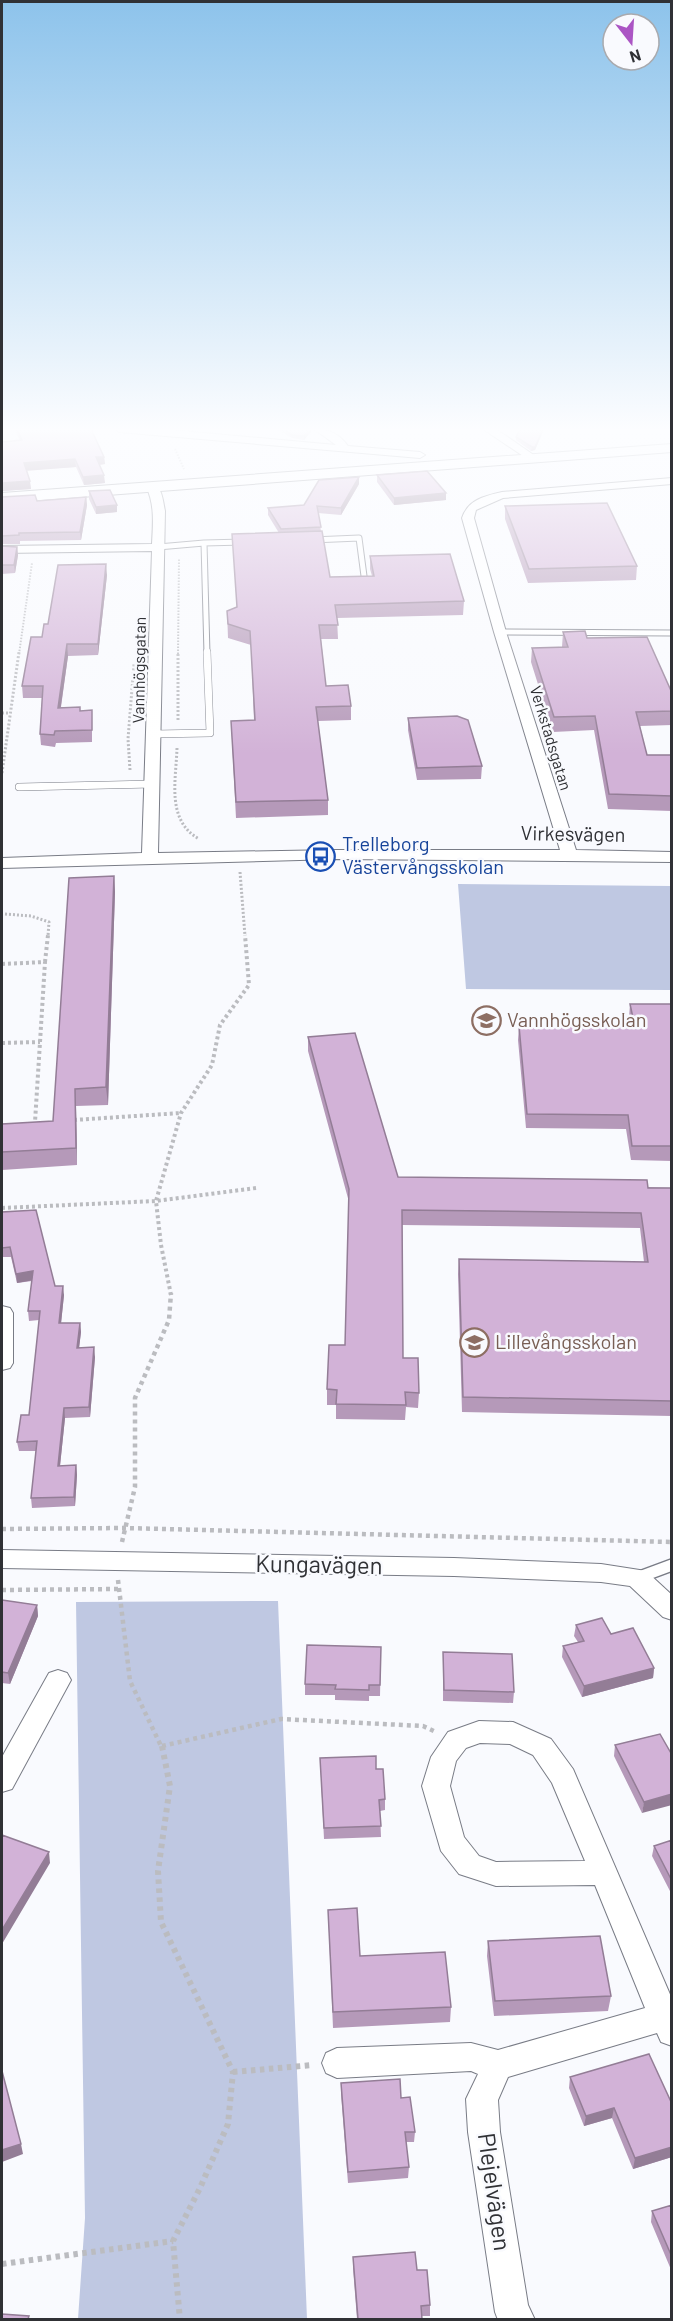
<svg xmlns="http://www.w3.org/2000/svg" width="673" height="2321" viewBox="0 0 673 2321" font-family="Barlow,sans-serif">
<rect width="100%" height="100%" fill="#f9fafe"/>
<path fill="#bfc8e2" d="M458,884L671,886V990L466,989Z
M278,1601L307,2319H78L85,2218L76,1602Z"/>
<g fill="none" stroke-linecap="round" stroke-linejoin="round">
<defs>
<path id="lane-far2" d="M312,540L359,538L364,576
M158,547L204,543
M500,632L672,633
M207,654L204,543L244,542"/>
<path id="lane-far1" d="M154,734L210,733L207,652
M19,787L153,784"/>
<path id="lane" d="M637,1578L672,1565"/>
<path id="street" d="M114,429H160L336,445L314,429C329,429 339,434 348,446L420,452L425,455L420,458L119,432Z
M483,429H496L538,458L533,461L529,460Z
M672,478V484L503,498L476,510L474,518L506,632L576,850L672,852V862L336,859L2,868V858L142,853L152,551L2,553V546L152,544C153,523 155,505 146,486L152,483C162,486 163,501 165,511L158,853L336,850H560L494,632L462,518C468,500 484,496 502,492Z
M2,1306L10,1308L13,1313V1363L10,1368L2,1370Z
M2,1550L454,1558L601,1564L646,1571L672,1595V1620L663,1617L630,1586L601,1582L454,1576L2,1568Z
M58,1670L67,1673L71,1680L12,1789L2,1792V1757L49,1673Z
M479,1721L513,1722L551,1739L573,1769L672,1999V2046L661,2042L657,2033L508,2077L498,2100L500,2132L528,2305L535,2320H498L495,2312L468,2132L466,2099L478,2074L471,2071L337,2078L326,2073L322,2063L326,2053L337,2048L471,2043L498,2050L645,2008L595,1885L496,1886L459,1874L441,1851L422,1786L431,1757L448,1732ZM480,1743L510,1744L533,1755L552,1783L585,1861L496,1862L479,1856L464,1837L450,1786L456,1761L466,1748Z"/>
<path id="secondary" d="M672,444V452L2,503V493Z"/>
</defs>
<use href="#lane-far2" stroke="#797c86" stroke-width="7"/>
<use href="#lane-far1" stroke="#797c86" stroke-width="8"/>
<use href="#lane" stroke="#797c86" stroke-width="14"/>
<use href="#street" stroke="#797c86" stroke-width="2"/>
<use href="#secondary" stroke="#797c86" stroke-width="2"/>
<path stroke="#bbbcc0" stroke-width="2" stroke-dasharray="1.5 1.5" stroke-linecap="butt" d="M175,449L184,469
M19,654L32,563
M178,654L179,559"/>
<path stroke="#bbbcc0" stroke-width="3" stroke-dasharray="2 2" stroke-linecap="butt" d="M2,713H10
M178,720V652
M177,748C176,781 166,820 199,839
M130,770L128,739L134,664
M2,773L19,652
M240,872L245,936
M5,914L31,916L49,922L48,936"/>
<path stroke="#bbbcc0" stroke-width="4" stroke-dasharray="3 3" stroke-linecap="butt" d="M45,962L48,935
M2,964L45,962L35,1122
M2,1043L40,1042
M74,1120L181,1113
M2,1208L156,1201L256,1188
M171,1295L161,1245L156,1201L181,1113L212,1065L220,1025L249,985L245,935"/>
<path stroke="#bbbcc0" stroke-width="4.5" stroke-dasharray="4 4" stroke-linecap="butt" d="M2,1529L125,1528L672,1542
M122,1542L135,1487V1398L169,1320L171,1293
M118,1580L130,1681L162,1748
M2,1590L118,1589
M162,1746L281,1719L423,1726L436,1732"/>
<path stroke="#bbbcc0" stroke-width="6" stroke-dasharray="4.5 4.5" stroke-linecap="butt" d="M162,1746L170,1786L158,1871L161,1922L233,2072L228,2124L200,2188L173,2241L180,2320
M233,2072L313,2065
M2,2264L173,2241"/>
<use href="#lane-far2" stroke="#fff" stroke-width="5"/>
<use href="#lane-far1" stroke="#fff" stroke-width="7"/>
<use href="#lane" stroke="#fff" stroke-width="11"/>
<use href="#street" fill="#fff" fill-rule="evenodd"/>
<use href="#secondary" fill="#fff" fill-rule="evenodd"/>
</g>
<path fill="#b599b9" d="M15,429H91L104,457L105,464L99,465L105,483L84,485L76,467L27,470L31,489L2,491V442L20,441Z
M277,429H313L304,440L292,438Z
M520,429H544L535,450L531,451L516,440V437Z
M377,475L446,493V500L394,505L377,482Z
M359,484L341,515L318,513L321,531L330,577L372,576L370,569V556L464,601L463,615L337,618L338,639H321L326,686L351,706V720L318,721L328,800V815L236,818L231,721L254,720L251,645L228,638L227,611L237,607L233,547L279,533L268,515V508L304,505Z
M89,491L117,512L96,514L89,499Z
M2,497L37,501L86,497L87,505L81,540L20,541V544H2Z
M505,506L637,566L636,580L528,583L505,519Z
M2,546L17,547L18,555L15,573L2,574Z
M107,575L98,655L68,656L61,707L80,711L92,710V742L56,743L55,747L41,745L40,734L42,698H23L22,686L48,624Z
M563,632L587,638L672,693V725L640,726L647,755H672V811L608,809L594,730L553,732L531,662L532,648L562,647Z
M408,718L482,766L481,779L417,780L408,730Z
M114,876L115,892L108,1105L76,1106L77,1165L2,1170V1124L53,1121Z
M630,1004H672V1161L631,1160L626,1129L526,1128L518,1040L519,1026L631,1027L629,1018Z
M308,1037L398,1177L672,1188V1416L462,1412L458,1274L459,1259L644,1262L640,1228L402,1225L403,1358L419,1393L418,1408L406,1407L405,1420L336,1419V1405H327V1389L345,1345L349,1202L308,1051Z
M2,1212L55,1286L64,1295L61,1323H80L81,1332L79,1347L95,1357L90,1417L65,1418L60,1466L76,1465L77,1475L75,1506L32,1508L31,1498L36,1451H19L17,1442L29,1415L39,1320L29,1321L28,1311L32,1281L17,1283L11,1257H2Z
M2,1600L37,1605L38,1616L10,1684L2,1683Z
M576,1625L611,1634L654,1668L653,1678L582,1697L562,1657L563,1646L578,1642L574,1636Z
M381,1647L380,1696H369V1701L335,1700V1695H305V1684Z
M443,1652L514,1692L513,1703L443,1701Z
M660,1734L642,1813L614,1756L615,1745Z
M320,1758L376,1769L385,1799V1810L380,1811L381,1837L324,1839Z
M672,1840V1895L652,1856L654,1846Z
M328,1910L360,1956L451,2007L450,2022L333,2028Z
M488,1941L611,1996L608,2011L494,2016L487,1956Z
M570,2077L672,2104V2157L633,2169L612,2118L584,2126L569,2088Z
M341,2083L401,2098L415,2132L414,2142H406L409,2167L408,2178L348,2183L341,2094Z
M672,2205V2272L651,2222L652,2211Z
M353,2257L417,2270L430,2305V2316H422V2319H357L353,2268Z"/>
<path fill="#937d96" d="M310,429H313L304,440V436Z
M543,429H544L535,450L531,451L532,447Z
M96,457H104L105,464L96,465Z
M75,459L76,467L25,471L24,463Z
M104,475L105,483L84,485L83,477Z
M359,477V484L341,515V508Z
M30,481L31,489L2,491V493V483Z
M446,493V500L394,505V498Z
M86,497L87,505L81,540L80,532Z
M117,505V512L96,514V507Z
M17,547L18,555L15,573L14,565Z
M106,564L107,575L98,655V644Z
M67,644L68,656L59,719L58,708Z
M114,876L115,892L108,1105L106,1087Z
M75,1089L76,1106L77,1165L76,1148Z
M33,1271L34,1280L17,1283L16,1274Z
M63,1286L64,1295L60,1333L59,1323Z
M80,1323L81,1332L78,1357L77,1348Z
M94,1347L95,1357L90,1417L89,1407Z
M64,1408L65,1418L59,1475L58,1466Z
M76,1465L77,1475L75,1506L74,1497Z
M37,1605L38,1616L10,1684L8,1673Z
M654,1668L653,1678L582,1697L584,1686Z
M672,1794V1805L642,1813L644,1802Z
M49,1852L50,1863L2,1944V1930Z
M614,2108L612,2118L584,2126L586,2116Z
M21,2144L23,2154L2,2162V2150Z
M672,2147V2157L633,2169L635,2158Z"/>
<path fill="#d2b2d7" stroke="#937d96" stroke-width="1.5" d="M17,429H91L104,457H96L104,475L83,477L75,459L24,463L30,481L2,483V442L22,440Z
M283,429H310L304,436L292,435Z
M520,429H543L535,447H532L516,437Z
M427,471L446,493L394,498L377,475Z
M359,477L341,508L317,506L321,527L281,529L268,508L304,505L319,480Z
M110,490L117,505L96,507L89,491Z
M35,495L37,501L86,497L80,532L19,533V535L2,536V497Z
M607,503L637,566L529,569L505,506Z
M322,531L330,577L374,576L370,556L450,554L464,601L335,605L338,625H319L326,686L348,685L351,706L316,707L328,800L236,802L231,721L255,720L250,631L228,624L227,611L237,607L232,534Z
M2,546L17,547L14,565H2Z
M106,564L98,644H67L58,708L80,707V711L92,710V730L55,731L54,735L40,734L43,686H22L31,637H42L44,624H48L58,565Z
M585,631L587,638L647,637L672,693V711L636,712L647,755H672V796L609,794L595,716L554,717L532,648L568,647L563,632Z
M457,716L468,720L482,766L417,768L408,718Z
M114,876L106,1087L75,1089L76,1148L2,1152V1124L53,1121L69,878Z
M630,1004H672V1146H632L628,1115L527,1114L519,1026L635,1027Z
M355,1033L398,1177L647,1180L648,1188H672V1401L463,1397L459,1259L648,1262L641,1213L402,1210L403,1358H418L419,1393L405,1392L406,1405L336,1404L337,1390L327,1389L329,1345H345L349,1189L308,1037Z
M36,1210L55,1286H63L59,1323H80L77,1348L94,1347L89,1407L64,1408L58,1466L76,1465L74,1497L31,1498L37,1441L17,1442L21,1415H29L40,1311H28L33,1271L16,1274L10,1247L2,1248V1212Z
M2,1600L37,1605L8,1673L2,1672Z
M602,1618L611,1634L633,1628L654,1668L584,1686L563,1646L584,1641L576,1625Z
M307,1645L381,1647L380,1685H369V1690L335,1689L336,1685L305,1684Z
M443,1652L512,1654L514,1692L444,1690Z
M660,1734L672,1755V1794L644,1802L615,1745Z
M376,1756V1769H383L385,1799L379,1800L381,1826L324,1828L320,1758Z
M2,1835L49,1852L2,1930Z
M672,1840V1881L654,1846Z
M357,1908L360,1956L445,1952L451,2007L333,2012L328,1910Z
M600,1936L611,1996L495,2001L488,1941Z
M649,2054L672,2104V2147L635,2158L614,2108L586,2116L570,2077Z
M2,2071L21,2144L2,2150Z
M400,2079L401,2098L410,2097L415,2132H405L409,2167L348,2172L341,2083Z
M672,2205V2257L652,2211Z
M415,2252L417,2270H427L430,2305L421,2306L422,2319H358L353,2257Z
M2,2314L29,2316L28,2319H2Z"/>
<linearGradient id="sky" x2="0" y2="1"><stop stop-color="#8dc3eb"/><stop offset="0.57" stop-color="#fcfdff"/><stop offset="1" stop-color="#fcfdff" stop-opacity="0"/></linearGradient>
<rect width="673" height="754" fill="url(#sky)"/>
<defs>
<symbol id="bus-ring" viewBox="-11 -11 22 22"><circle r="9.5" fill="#f9fafe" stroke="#1a4fb4" stroke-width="1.5"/><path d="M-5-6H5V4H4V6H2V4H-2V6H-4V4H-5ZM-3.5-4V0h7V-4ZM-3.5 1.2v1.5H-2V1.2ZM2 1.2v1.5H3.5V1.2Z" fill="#1a4fb4"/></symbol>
<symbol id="school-ring" viewBox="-11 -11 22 22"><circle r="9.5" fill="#f9fafe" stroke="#8d6e63" stroke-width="1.5"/><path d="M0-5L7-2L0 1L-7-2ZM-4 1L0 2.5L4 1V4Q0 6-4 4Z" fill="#8d6e63"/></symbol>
</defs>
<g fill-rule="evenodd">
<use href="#bus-ring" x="304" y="840" width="33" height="33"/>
<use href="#school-ring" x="470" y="1004" width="33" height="33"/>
<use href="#school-ring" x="458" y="1326" width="33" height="33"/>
</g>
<g text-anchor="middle" stroke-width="5" stroke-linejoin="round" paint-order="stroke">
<g font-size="16" fill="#303135" stroke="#f9fafe">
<text transform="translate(139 670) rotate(-89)" y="6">Vannhögsgatan</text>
<text transform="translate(551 738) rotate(73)" y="6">Verkstadsgatan</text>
</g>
<g font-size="20" fill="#303135" stroke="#f9fafe">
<text transform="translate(573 834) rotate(1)" y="7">Virkesvägen</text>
</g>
<g font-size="20" fill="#164399" stroke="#f9fafe" text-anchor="start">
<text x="342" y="851">Trelleborg<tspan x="342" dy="23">Västervångsskolan</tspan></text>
</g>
<g font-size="20" fill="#785e54" stroke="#f9fafe" text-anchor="start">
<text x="507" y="1027">Vannhögsskolan</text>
<text x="495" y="1349">Lillevångsskolan</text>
</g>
<g font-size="24" fill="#303135" stroke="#f9fafe">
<text transform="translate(319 1565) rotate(1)" y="8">Kungavägen</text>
<text transform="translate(494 2192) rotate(82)" y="8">Plejelvägen</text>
</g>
</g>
<rect width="673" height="2321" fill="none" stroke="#303135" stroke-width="6"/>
<g transform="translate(631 42) rotate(163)"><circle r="28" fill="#f9fafe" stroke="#a9aaae" stroke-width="1.5"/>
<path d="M0-4.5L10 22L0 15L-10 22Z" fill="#ab55c4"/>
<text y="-9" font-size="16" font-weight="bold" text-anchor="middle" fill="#303135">N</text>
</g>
</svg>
